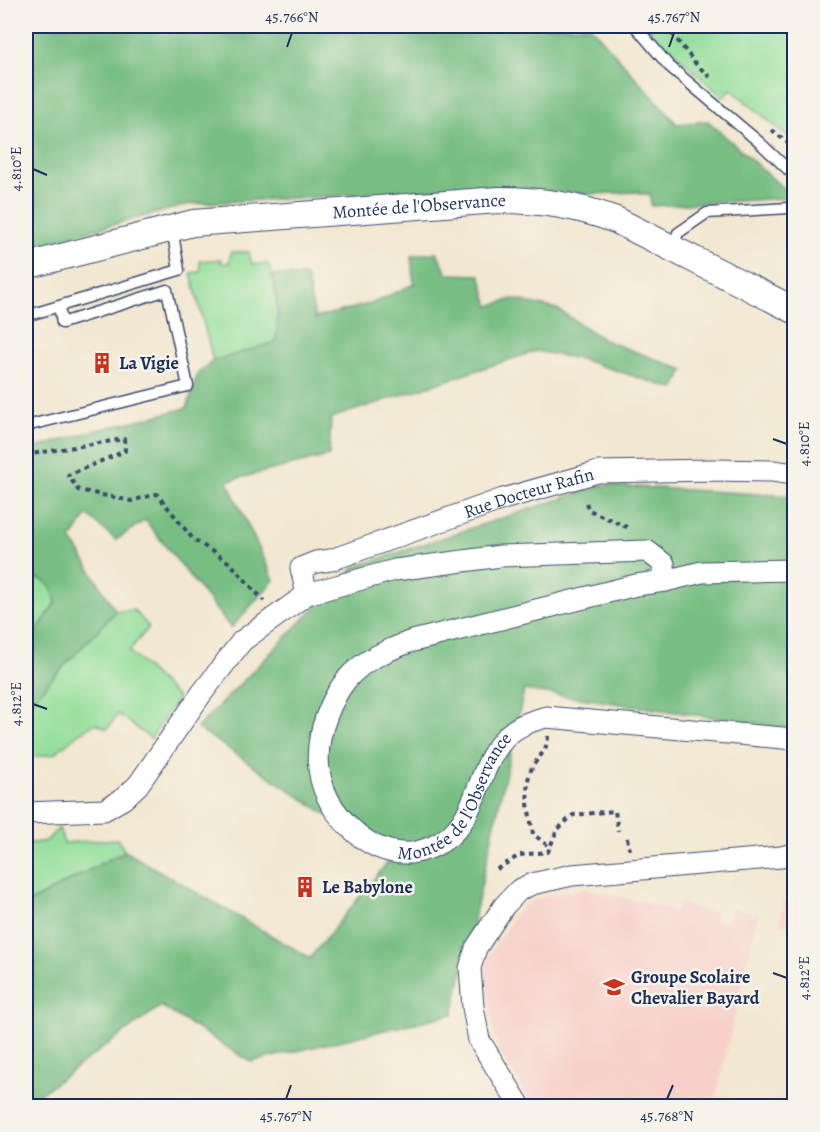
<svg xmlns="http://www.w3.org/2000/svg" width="820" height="1132" viewBox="0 0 820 1132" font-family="Alegreya,serif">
<rect width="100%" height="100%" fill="#f7f3e8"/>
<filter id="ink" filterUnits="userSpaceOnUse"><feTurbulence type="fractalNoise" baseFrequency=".0167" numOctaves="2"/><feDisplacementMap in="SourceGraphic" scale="12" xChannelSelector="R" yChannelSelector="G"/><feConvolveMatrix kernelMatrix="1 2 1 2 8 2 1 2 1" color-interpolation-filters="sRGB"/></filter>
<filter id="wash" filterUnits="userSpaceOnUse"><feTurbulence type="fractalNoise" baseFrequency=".008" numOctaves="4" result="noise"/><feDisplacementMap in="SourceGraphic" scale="24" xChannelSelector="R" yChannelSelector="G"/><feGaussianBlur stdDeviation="1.35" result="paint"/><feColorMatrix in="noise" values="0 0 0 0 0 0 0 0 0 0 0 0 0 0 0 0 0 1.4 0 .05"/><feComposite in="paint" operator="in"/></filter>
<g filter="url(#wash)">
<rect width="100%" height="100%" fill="#f2e7d0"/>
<path fill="#f7d0ca" d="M794,870V927L779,924L791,871Z
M585,888L676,911L678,904L716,913L715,920L727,923L731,908L758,914L714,1106H534L500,1053L493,1030L485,968L488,955L523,905L535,898Z"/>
<path fill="#95df9b" stroke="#58877c" stroke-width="1.5" d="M645,26H794V140L789,138L731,89L723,98Z
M231,252H249L252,264H268C278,288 278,315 277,342L213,361L191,273L201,272L200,261L221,259V263H229Z
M26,576C44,578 53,583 56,602L41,625L26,639Z
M134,610L149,627L129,651L178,698L151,739L118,714L107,729L96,723L79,733L54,754L26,758V699H33L116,611Z
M59,828L64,843L117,839L125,851L26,904V844L46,841Z"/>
<path fill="#78be83" stroke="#4a7670" stroke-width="1.5" d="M26,26H590L677,124L708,121L791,195L788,198L651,206L650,194H639V192L589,194L494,187L190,204L26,248Z
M437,252L447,274L480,275L489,306L513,299L557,309L604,340L684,370L674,389L580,359L536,351L331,418L329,456L227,481L274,580L231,628L145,520L116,540L87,515L71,539L116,611L33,699H26V639L41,625L56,602C53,582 44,578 26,576V453L31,449L98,430L187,408L198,373L213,361L276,342L278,311L273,275L306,276L315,318L373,303L414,284L411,256Z
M602,485L794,496V729L524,690L453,1014L251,1062L161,1006L26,1104V904L125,851L310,958L391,858L197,728L355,567Z"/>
</g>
<g filter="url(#ink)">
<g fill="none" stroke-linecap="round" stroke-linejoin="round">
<defs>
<path id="service" d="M635,26L669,66L759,142L794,175
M672,248L678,233L707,213L789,208L794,204
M26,316L179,270L172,228
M26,426L188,386L167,290L62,323L59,306"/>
<g id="minor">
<path id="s1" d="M794,570L702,572L665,581L636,585L409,642C386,651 363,660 347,679C338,690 332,702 327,715C309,760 319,801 356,833C370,845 387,853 405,853C415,854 423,850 432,847C482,825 472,768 509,734C519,725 532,721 546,717L794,739"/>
<path id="s2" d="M307,594L301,568L316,562L331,560L503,499L598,472L713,470L773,471L794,474"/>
<path d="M26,813L104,810L123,799L138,785L202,693L242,641L307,594L395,570L501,556L647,551L664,564L665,581"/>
<path d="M520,1106L479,1040L473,1007L470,968L476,948L504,906L519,890L532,884L572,875L781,857L794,854"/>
</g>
<g id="tertiary">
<path id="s3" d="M26,266L193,223L498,200C541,200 575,205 616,220L794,310"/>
</g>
</defs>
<use href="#service" stroke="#3b4b6f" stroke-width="13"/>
<use href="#minor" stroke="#3b4b6f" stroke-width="23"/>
<use href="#tertiary" stroke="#3b4b6f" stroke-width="28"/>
<path stroke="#3b4b6f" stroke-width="4" stroke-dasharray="4.5 4.5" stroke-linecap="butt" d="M666,26L696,64L711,78
M772,130L794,148
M26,452L31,454L124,439L125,451L68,475L78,490L131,501L157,494L193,539L230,563L264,601
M586,503L589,510L631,529
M548,736C547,754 537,756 531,770C523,789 530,815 533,834L551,848
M627,838L629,848L631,847
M497,869L520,855L548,852L557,830L573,815L615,811L618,831"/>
<use href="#service" stroke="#fff" stroke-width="10"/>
<use href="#minor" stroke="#fff" stroke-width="21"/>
<use href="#tertiary" stroke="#fff" stroke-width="26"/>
</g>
</g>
<path fill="none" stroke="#1b2f5e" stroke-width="2" d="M287,47L292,33M669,47L674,33M33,169L47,175M773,439L787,444M33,704L47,709M773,973L787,978M286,1099L291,1085M667,1099L673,1085"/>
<defs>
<symbol id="building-bare" viewBox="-9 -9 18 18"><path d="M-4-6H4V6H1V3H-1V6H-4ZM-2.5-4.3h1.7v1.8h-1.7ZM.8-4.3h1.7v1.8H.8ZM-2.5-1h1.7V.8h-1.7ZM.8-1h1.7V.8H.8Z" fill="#c8321e" stroke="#f7f3e8" stroke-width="2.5" paint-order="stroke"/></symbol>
<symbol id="school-bare" viewBox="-9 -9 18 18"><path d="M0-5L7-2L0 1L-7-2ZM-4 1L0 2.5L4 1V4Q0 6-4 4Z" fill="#c8321e" stroke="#f7f3e8" stroke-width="2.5" paint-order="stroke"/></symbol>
</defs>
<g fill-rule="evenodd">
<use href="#building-bare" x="87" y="348" width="30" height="30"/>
<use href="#building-bare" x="290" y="872" width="30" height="30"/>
<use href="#school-bare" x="599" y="972" width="30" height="30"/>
</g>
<g text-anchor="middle" stroke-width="5" stroke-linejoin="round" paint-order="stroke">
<g font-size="18" fill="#1b2f5e" stroke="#f7f3e8">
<text dy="6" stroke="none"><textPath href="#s3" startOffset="399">Montée de l'Observance</textPath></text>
<text dy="6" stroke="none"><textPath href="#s2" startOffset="267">Rue Docteur Rafin</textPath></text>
<text dy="6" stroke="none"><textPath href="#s1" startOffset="772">Montée de l'Observance</textPath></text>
</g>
<g font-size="18" font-weight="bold" fill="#1b2f5e" stroke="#f7f3e8" text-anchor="start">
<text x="119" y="369">La Vigie</text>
<text x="322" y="893">Le Babylone</text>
<text x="631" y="983">Groupe Scolaire<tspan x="631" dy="21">Chevalier Bayard</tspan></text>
</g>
</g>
<rect width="820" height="1132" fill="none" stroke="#f7f3e8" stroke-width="66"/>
<rect x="33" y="33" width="754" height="1066" fill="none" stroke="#1b2f5e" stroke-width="2"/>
<g font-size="15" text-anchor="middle" fill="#1b2f5e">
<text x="292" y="22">45.766°N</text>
<text x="674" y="22">45.767°N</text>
<text transform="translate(16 169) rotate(-90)" y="5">4.810°E</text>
<text transform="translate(804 444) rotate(-90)" y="5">4.810°E</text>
<text transform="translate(16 704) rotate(-90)" y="5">4.812°E</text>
<text transform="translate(804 978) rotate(-90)" y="5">4.812°E</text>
<text x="286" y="1121">45.767°N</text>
<text x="667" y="1121">45.768°N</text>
</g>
</svg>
